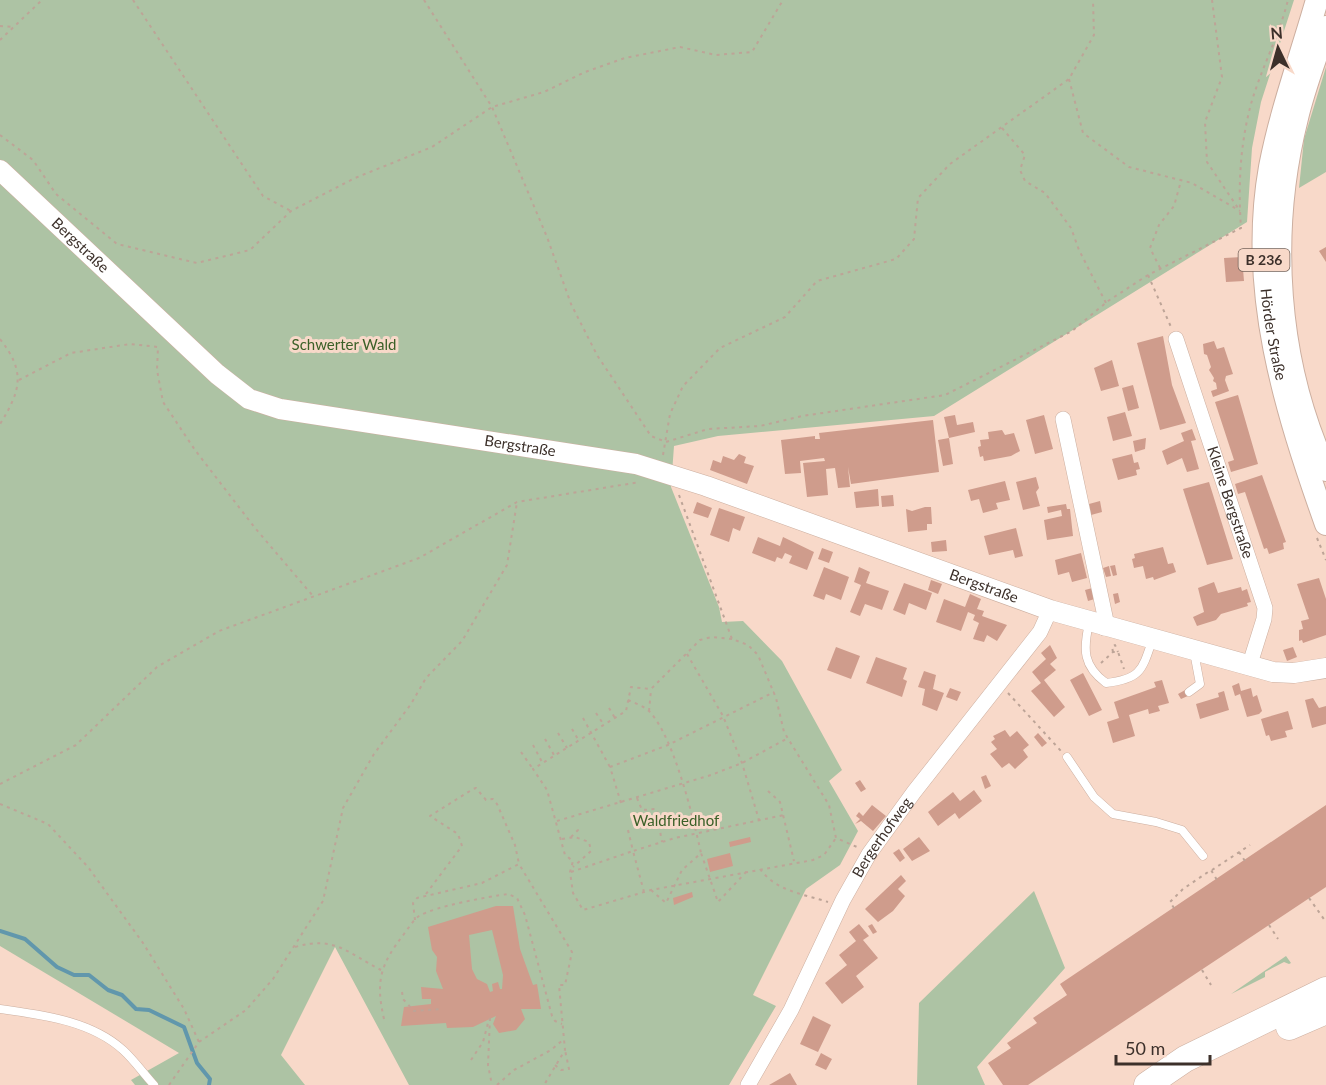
<svg xmlns="http://www.w3.org/2000/svg" width="1326" height="1085" viewBox="0 0 1326 1085" font-family="Lato,sans-serif">
<rect width="100%" height="100%" fill="#f8d9c9"/>
<path fill="#adc3a4" d="M0,0H1294L1261,102L1252,148L1247,222L934,416L718,436L674,446L671,487L719,607L722,622L743,621L782,661L842,770L829,781L858,831L840,865L806,889L753,995L776,1006L729,1085H409L335,947L281,1055L305,1085H135L131,1080L179,1053L0,946Z
M1326,67V172L1299,188L1304,139Z
M1034,891L1065,968L977,1067L985,1085H917L919,1003Z
M1286,956L1291,963L1289,964L1284,962L1265,972V977L1231,994Z"/>
<g fill="none" stroke-linecap="round" stroke-linejoin="round">
<path stroke="#6197ac" stroke-width="4" d="M0,931L25,939L57,967L74,975H89L108,990L122,995L136,1009L149,1010L184,1027L197,1063L210,1079L209,1085"/>
</g>
<path fill="#cf9c8c" fill-rule="evenodd" d="M1326,247V262L1319,251Z
M1242,257L1244,281L1226,282L1224,258Z
M1163,336L1172,385L1186,423L1160,430L1137,343Z
M1214,341L1217,349L1224,347L1233,374L1226,376L1225,380L1229,391L1213,397L1211,391L1217,389L1216,383L1213,381L1214,378L1209,370L1211,367L1207,355L1204,354L1203,344Z
M1112,360L1119,386L1101,391L1094,368Z
M1133,385L1139,408L1128,411L1122,388Z
M1238,395L1258,464L1231,472L1228,462L1234,460L1215,402Z
M1125,412L1132,436L1113,441L1107,417Z
M955,415L957,425L973,422L975,432L949,438L944,417Z
M1044,415L1053,449L1035,454L1026,420Z
M933,420L939,472L851,484L848,467L850,487L838,488L835,468L826,469L828,495L807,497L803,463L825,461L824,458L800,461L801,473L785,474L781,440L815,436V439H820L819,433Z
M1192,429L1196,440L1191,441L1199,469L1187,472L1182,458L1167,465L1162,451L1184,441L1181,433Z
M1002,430L1005,435L1014,433L1020,451L1011,456L984,461L983,456L980,457L978,447L981,446L980,440L989,439L988,432Z
M949,438L953,464L943,466L938,440Z
M1146,438L1145,449L1135,452L1133,441Z
M739,454L746,457L744,463L754,466L747,484L710,470L713,460L721,463L723,456L734,460Z
M1132,454L1134,463L1138,462L1140,469L1136,470L1137,475L1118,480L1112,459Z
M1262,475L1286,542L1283,543L1284,549L1269,554L1267,548L1264,549L1245,492L1238,494L1235,484Z
M1036,477L1039,488L1036,492L1040,506L1023,510L1016,482Z
M1005,481L1010,500L996,503L998,509L983,513L979,499L971,501L968,490Z
M1209,482L1233,559L1207,565L1183,489Z
M878,489L879,506L856,508L854,492Z
M893,495L894,506L882,507L881,496Z
M1100,501L1102,512L1091,515L1089,504Z
M697,502L712,508L708,518L693,513Z
M1066,504L1067,509H1070L1073,536L1047,540L1044,520L1062,516L1061,510L1048,513L1047,507Z
M925,507H931L932,524H927V530L908,532L906,509L912,511Z
M719,508L745,517L740,531L733,528L729,542L710,535Z
M1016,528L1023,556L1015,558L1013,550L989,555L984,536Z
M758,537L780,546L783,537L814,552L807,570L789,563L792,556L785,553L782,559L777,557L775,562L752,553Z
M946,540L947,551L932,552L931,542Z
M1163,547L1168,564L1173,563L1176,572L1154,580L1153,577L1146,579L1143,566L1134,568L1132,559L1135,558L1134,554Z
M822,548L833,552L829,563L818,559Z
M1081,553L1087,578L1072,582L1069,572L1058,575L1055,560Z
M1115,565L1117,575L1113,576L1110,566Z
M1109,566L1111,576L1106,577L1103,568Z
M824,567L849,577L841,600L826,594L824,600L813,596Z
M859,567L870,572L866,583L889,591L882,610L865,604L860,616L850,612L861,585L854,582Z
M1319,578L1326,599V635L1303,643L1302,640L1299,641V630L1303,629L1301,621L1309,619L1297,584Z
M931,580L942,584L938,594L928,590Z
M1214,582L1218,593L1241,587L1242,591L1247,589L1251,602L1247,603L1248,606L1221,614L1216,620L1197,626L1193,617L1204,612L1198,588Z
M904,583L932,593L926,610L909,603L905,615L893,610Z
M1096,587L1098,598L1088,601L1085,590Z
M1118,593L1120,602L1115,604L1113,594Z
M970,594L981,599L977,609L984,611L982,616L1007,625L997,641L987,635L984,642L973,639L979,623L973,620L975,615L968,612L961,631L936,622L944,599L965,607Z
M1050,645L1057,658L1050,664L1056,670L1044,680L1065,707L1054,717L1031,691L1041,683L1032,672L1046,659L1041,653Z
M836,647L860,656L851,679L827,670Z
M1293,647L1297,657L1287,661L1283,650Z
M876,657L907,668L903,679L907,681L902,697L866,683Z
M924,671L936,675L933,689L944,693L937,711L922,705L925,689L918,687Z
M1083,673L1102,710L1089,716L1070,680Z
M1162,680L1169,703L1158,706L1160,711L1149,714L1148,709L1129,715L1135,736L1113,743L1107,722L1119,718L1114,702L1156,687L1154,682Z
M1239,683L1241,691L1251,688L1253,697L1257,695L1262,711L1259,714L1247,717L1240,694L1235,696L1232,686Z
M950,688L961,692L957,701L946,697Z
M1187,689L1190,695L1181,699L1178,694Z
M1224,691L1229,710L1200,719L1196,704L1219,697L1218,693Z
M1313,698L1319,708L1326,706V724L1312,728L1305,700Z
M1288,711L1293,729L1285,731L1287,737L1271,741L1269,735L1266,736L1261,719Z
M1005,730L1010,737L1017,731L1029,745L1023,750L1028,757L1015,769L1009,763L1002,768L990,754L997,749L991,742L995,739L993,736Z
M1038,733L1047,743L1042,747L1034,737Z
M986,775L991,786L985,789L981,777Z
M860,780L866,789L861,792L855,783Z
M974,790L982,801L959,819L955,813L938,826L928,812L953,792L960,801Z
M872,805L886,816L873,831L861,821L855,824L860,819L856,816L859,812L863,816Z
M1326,805V887L1028,1085H1003L988,1063L1011,1048L1007,1043L1037,1023L1033,1018L1067,995L1060,984Z
M750,837L751,842L730,847L729,842Z
M919,837L930,851L912,861L903,849Z
M899,849L905,858L900,862L893,853Z
M730,853L733,866L710,872L707,859Z
M901,875L906,881L898,889L905,896L893,911L878,922L865,909Z
M692,892L693,897L674,905L673,898Z
M496,906H513L520,949L533,985L537,984L541,1009H521L525,1019L516,1030L499,1033L493,1024L496,1016L473,1027L447,1028L446,1023L401,1026L404,1007L431,1004V999H422L421,987L443,989L436,971L437,957L432,950L428,927ZM492,930L503,975L502,989H500L498,982L492,984L493,991L490,992L487,984L477,979L472,969L469,935Z
M859,924L869,936L863,940L878,958L856,976L864,987L842,1004L825,983L847,965L839,955L856,941L849,932Z
M872,924L877,932L873,934L868,926Z
M813,1016L831,1025L818,1052L800,1044Z
M821,1053L832,1059L826,1070L815,1065Z
M790,1073L797,1085H769Z"/>
<g fill="none" stroke-linecap="round" stroke-linejoin="round">
<defs>
<path id="lane" d="M1089,623C1083,650 1083,666 1106,683C1140,679 1142,671 1152,641
M1189,692L1200,684L1194,652
M1067,757L1094,797L1113,814L1156,822L1182,830L1203,856
M0,1009C41,1015 90,1020 123,1050C134,1060 144,1074 154,1085"/>
<g id="street">
<path id="s1" d="M1176,339L1265,608L1264,619L1249,667"/>
<path d="M1063,419L1106,621L1104,628"/>
<path id="s2" d="M748,1085L791,1010L843,900L869,854L914,792L1040,632L1050,610"/>
</g>
<g id="secondary">
<path id="s3" d="M0,170L217,374L249,399L280,409L636,464L706,486L1050,610L1273,672L1294,673L1326,668"/>
</g>
<g id="primary">
<path id="s4" d="M1317,0C1301,56 1281,110 1270,167C1248,290 1285,409 1326,524"/>
<path d="M1326,27C1316,57 1304,88 1297,118C1268,233 1276,362 1326,470"/>
</g>
<path id="highway" d="M1289,1027L1326,1011
M1147,1085L1185,1059L1326,990"/>
</defs>
<use href="#lane" stroke="#ccafa0" stroke-width="9"/>
<use href="#street" stroke="#ccafa0" stroke-width="16"/>
<use href="#secondary" stroke="#ccafa0" stroke-width="21"/>
<use href="#primary" stroke="#ccafa0" stroke-width="24"/>
<use href="#highway" stroke="#ccafa0" stroke-width="27"/>
<path stroke="#bda497" stroke-width="2" stroke-dasharray="3 4.5" stroke-linecap="butt" d="M133,0L263,196L291,211
M424,0L492,107L547,237L571,304L597,355L651,436L666,442L708,429L760,426L802,416L945,395L1072,331L1108,301L1148,275L1241,228C1238,186 1240,145 1251,104C1261,69 1279,36 1288,0
M1212,0L1222,77L1205,122L1207,162L1240,211
M0,26L15,27
M0,40L42,0
M1069,79L1083,133L1129,167L1192,183L1240,211
M1002,128L1025,155L1020,170L1025,181L1045,193L1071,228L1079,250L1106,303
M0,135L33,160L56,194L117,244L197,263L250,250L291,211L355,178L432,147L492,107L544,92L585,72L625,58L680,47L716,55L752,52L783,0
M1160,268L1150,248L1159,225L1174,206L1181,181
M1148,275L1171,327
M0,339C25,371 22,389 0,424
M19,380L71,353L130,344L158,347L157,370L163,402L195,450L255,528L313,596
M663,455L670,414L683,386L720,348L785,317L817,281L896,259L914,239L918,198L950,164L1069,79L1094,35L1093,0
M679,495L732,639L748,645L758,655L776,698L784,732L829,805L836,838L857,847
M1317,538L1326,560
M732,639L712,637L700,640L651,689L631,687L626,711L533,769L547,790L565,855L573,861L570,872L573,893L583,910L651,890L813,860L824,855L836,838
M1113,652L1112,647L1115,645L1118,652
M687,654L723,716L742,763L759,820
M1101,663L1113,652H1118L1124,669
M1008,693L1061,751
M628,700C635,703 643,706 649,711C674,737 693,817 701,853
M609,708L615,718
M649,711L651,690
M596,713L604,725
M583,718L610,767
M572,729L579,741
M558,733L567,748
M545,739L554,755
M533,745L542,762
M521,752L533,769
M0,784L76,745L157,667L219,631L419,558L517,502L640,482
M768,791L780,802L794,861
M637,798L642,810L656,809L662,822L660,831L662,842
M621,803L610,767L668,745L774,692
M0,804L48,824L88,867L143,943L184,1009L199,1042
M557,821L711,775L742,763L788,738
M628,830L633,851L675,838L784,815
M571,837L578,830L577,825
M562,839L575,837L589,842L591,851L573,867
M1239,852L1245,861
M760,869C776,891 803,894 828,902
M1212,870L1250,845
M571,872L633,851L644,892
M651,890L666,903L682,870L701,853L718,902L747,871
M426,894L462,846L458,834L430,816L473,789L476,788L486,800L493,799L497,804L515,845L519,864
M1309,898L1326,922
M1174,908L1170,902L1183,889L1211,870L1217,880
M415,920L413,903L417,898L482,883L519,864L572,952L565,985H559L565,1050L544,1085
M1269,925L1278,939
M295,947C335,935 349,954 381,970
M1202,970L1211,985
M402,992L403,999L414,1011L443,1009
M490,1018L488,1065L492,1085
M384,1019C375,980 381,964 404,934C408,929 413,920 419,916C436,906 487,897 508,894L517,898L525,915L552,1016L555,1021L562,1024
M471,1060L483,1042L488,1023
M555,1065L561,1070L569,1069L565,1050
M169,1085L199,1042L246,1010L273,979L323,901L343,808L374,754L411,704L426,678L462,641L507,565L517,502
M497,1085L514,1070L551,1050L564,1039"/>
<use href="#lane" stroke="#fff" stroke-width="8"/>
<use href="#street" stroke="#fff" stroke-width="15"/>
<use href="#secondary" stroke="#fff" stroke-width="20"/>
<use href="#primary" stroke="#fff" stroke-width="22"/>
<use href="#highway" stroke="#fff" stroke-width="26"/>
</g>
<g text-anchor="middle" stroke-width="6" stroke-linejoin="round" paint-order="stroke">
<rect fill="#f8d9c9" stroke="#74635a" stroke-width="1.5" x="1238.5" y="249" width="51" height="22" rx="4.5"/>
<g font-size="14" font-weight="bold" fill="#3c302a">
<text x="1264" y="265">B 236</text>
</g>
<g font-size="15" fill="#3c302a" stroke="#f8d9c9">
<text dy="5" stroke="none"><textPath href="#s3" startOffset="110">Bergstraße</textPath></text>
<text dy="5" stroke="none"><textPath href="#s4" startOffset="342">Hörder Straße</textPath></text>
<text dy="5" stroke="none"><textPath href="#s3" startOffset="614">Bergstraße</textPath></text>
<text dy="5" stroke="none"><textPath href="#s1" startOffset="172">Kleine Bergstraße</textPath></text>
<text dy="5" stroke="none"><textPath href="#s3" startOffset="1100">Bergstraße</textPath></text>
<text dy="5" stroke="none"><textPath href="#s2" startOffset="282">Bergerhofweg</textPath></text>
</g>
<g font-size="15" fill="#3b6028" stroke="#f8d9c9">
<text x="344" y="350">Schwerter Wald</text>
<text x="676" y="826">Waldfriedhof</text>
</g>
</g>
<g transform="translate(1278 48) rotate(355)" stroke="#f8d9c9" stroke-width="4.5" paint-order="stroke">
<path d="M0-4.5L10 22L0 15L-10 22Z" fill="#3c302a"/>
<text y="-9" font-size="16" font-weight="bold" text-anchor="middle" fill="#3c302a">N</text>
</g>
<path d="M1116 1055v9h94v-9" fill="none" stroke="#3c302a" stroke-width="3"/>
<text x="1125" y="1055" font-size="18" fill="#3c302a" stroke="#f8d9c9" stroke-width="4.5" paint-order="stroke">50 m</text>
</svg>
